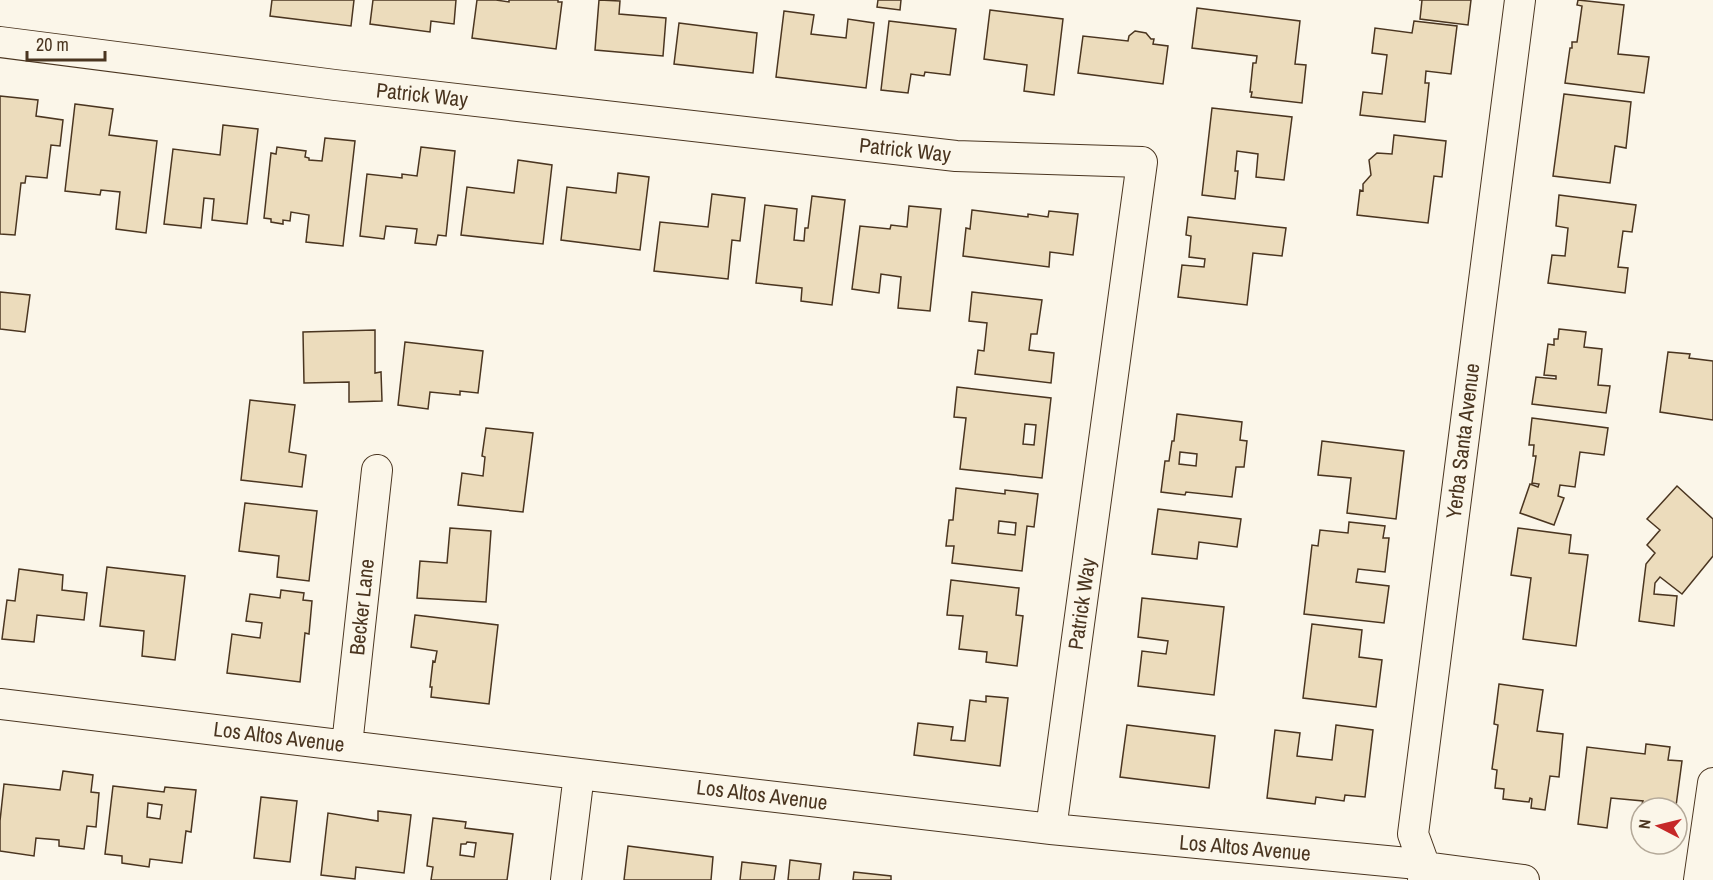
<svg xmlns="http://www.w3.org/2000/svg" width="1713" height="880" viewBox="0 0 1713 880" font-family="'Archivo Narrow',sans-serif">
<rect width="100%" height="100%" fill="#fbf6e9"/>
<path fill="#ecdcbc" stroke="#4a3520" stroke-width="1.5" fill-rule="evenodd" d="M272,0H354L351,26L270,16Z
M373,0H456L454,24L431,21L430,32L370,24Z
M477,0H496L509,2V0H558V2H562L556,49L472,38Z
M599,0L620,1L619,14L666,18L663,56L595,50Z
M878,0H901L900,10L877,7Z
M1419,0H1471L1468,25L1420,19L1422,0Z
M1578,0L1624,5L1618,54L1649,57L1644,93L1565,83L1570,48H1572V42H1577L1582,6L1577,5Z
M1197,8L1300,21L1295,64L1306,65L1302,103L1251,97L1252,92H1250L1253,63H1256L1257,56L1192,48Z
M990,10L1063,19L1054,95L1024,91L1027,65L984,59Z
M784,11L814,15L811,34L846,38L848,19L874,23L866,88L776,77Z
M889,21L956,29L950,75L925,72L924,76L911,74L908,93L881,90Z
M1414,21L1457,26L1451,74L1426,71L1425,83H1429L1425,122L1360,115L1363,92L1382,94L1387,55L1372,53L1375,28L1412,33Z
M679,23L757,33L753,73L674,64Z
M1135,31L1146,33L1151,39H1154L1153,44L1168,46L1163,84L1078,73L1083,36L1128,41L1129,36Z
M1564,94L1631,102L1626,148L1615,146L1610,183L1553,176Z
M0,96L38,100L36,116L63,120L60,146L51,145L47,178L26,176L25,183H21L15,235L0,234Z
M75,104L113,109L109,135L157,141L146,233L116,229L120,192L101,190L100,195L65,191Z
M1212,108L1292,117L1284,180L1256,177L1258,154L1237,151L1235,171H1238L1235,199L1202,195Z
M223,125L258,129L247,224L212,220L214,199L204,198L201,228L164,224L173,149L220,155Z
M1394,135L1446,141L1442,177L1434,176L1428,223L1357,215L1360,190L1363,191V184L1371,175L1369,160L1377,153L1392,154Z
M325,138L355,141L343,246L306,242L309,215L291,212L290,221L283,220V224L271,222V219L264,218L271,153L276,154L277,147L306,151L305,157L309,158V160L322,161Z
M421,147L455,151L446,236L438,235L436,245L415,243L417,229L386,226L384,239L360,236L367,174L402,178V174L417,176Z
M518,160L552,165L543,244L461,235L467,187L514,193Z
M618,173L649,177L640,250L561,240L567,187L616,193Z
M712,194L745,198L740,241L732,240L728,279L654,271L660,222L708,227Z
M1559,195L1636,205L1632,232L1623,231L1618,267L1628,268L1625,293L1548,283L1552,255L1565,256L1568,228L1556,226Z
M812,196L845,200L832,305L801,301L802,288L756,283L765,205L797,209L794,240L804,241L805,228H808Z
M909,206L941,209L930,311L898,308L901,277L881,274L879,293L852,289L860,226L890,229L891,225L907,227Z
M972,210L1028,217V214L1048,217L1049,211L1078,214L1073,255L1050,252L1049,267L963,256L966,228L970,229Z
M1188,217L1286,228L1282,256L1253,253L1247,305L1178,297L1182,265L1204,267L1205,259L1189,257L1191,236L1186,235Z
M0,292L30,295L25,332L0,329Z
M972,292L1042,300L1037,334H1031L1029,350L1054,353L1051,383L975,374L978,350L984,351L987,323L969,321Z
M1559,329L1586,332L1584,347L1602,349L1598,385L1610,386L1606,413L1532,404L1536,377L1556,379V376L1544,375L1548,344L1554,345V339H1558Z
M375,330V373L381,372L382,401L349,402V382L304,383L303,332Z
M405,342L483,351L478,393L460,391V395L430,392L428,409L398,405Z
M1668,352L1690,354L1689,358L1713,361V420L1660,412Z
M957,387L1051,398L1042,478L960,469L966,418L954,417ZM1025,424L1036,425L1034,445L1023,444Z
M250,400L295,405L289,452L306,455L302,487L241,480Z
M1177,414L1242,422L1240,440L1247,441L1244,467H1236L1232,497L1186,492L1185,495L1161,492L1165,461H1169L1172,441H1174ZM1180,452L1197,454L1196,466L1179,464Z
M1532,418L1608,428L1604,455L1580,452L1575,487L1560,485L1558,496L1564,498L1554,525L1520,513L1530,484L1538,487L1539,484L1532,483L1536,456H1533L1534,445H1529Z
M486,428L533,433L523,512L458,505L462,473L483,476L485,457L482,456Z
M1322,441L1404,451L1396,519L1347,513L1351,478L1318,475Z
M1677,486L1713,519V556L1682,594L1660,577L1655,583L1654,594L1677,596L1674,626L1639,621L1646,564L1655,553L1647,545L1660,530L1647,519Z
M956,488L1005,494V490L1038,494L1034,527L1027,526L1022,571L952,563L954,546H946L949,520H953ZM999,521L1016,523L1015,535L998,533Z
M245,503L317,511L309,581L277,577L279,556L239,551Z
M1158,509L1241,519L1237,547L1199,542L1197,559L1152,554Z
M1349,522L1385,526L1383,538H1389L1385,572L1358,569L1356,582L1389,586L1384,623L1304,614L1312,545L1318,546L1320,530L1348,533Z
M450,528L491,531L486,602L417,598L420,561L447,563Z
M1518,528L1571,535L1569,553L1588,555L1576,646L1523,639L1531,578L1511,575Z
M107,567L185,576L175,660L142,656L144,631L100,626Z
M19,569L63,575L62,590L87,593L84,620L37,615L34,642L2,639L7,600L15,601Z
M951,580L1019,588L1016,615L1023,616L1017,666L986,662L987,652L959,649L963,616L947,615Z
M281,590L304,593L303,600L312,601L309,634L305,633L300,682L227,673L232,634L260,638L262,623L246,621L250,594L280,598Z
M1142,598L1224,607L1214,695L1138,686L1142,651L1166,654L1168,641L1138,637Z
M415,615L498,625L489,704L431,697L432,687H430L433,661L435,662L437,651L411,647Z
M1312,624L1362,630L1359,657L1382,660L1376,707L1303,698Z
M1499,684L1543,690L1537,731L1563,734L1559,777L1550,776L1545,810L1531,808L1532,799L1530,798L1529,802L1503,799L1504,789L1495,788L1497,770L1492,769L1498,725L1494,724Z
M986,696L1008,698L1000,766L914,755L918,723L953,727L951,740L965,741L970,700L986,702Z
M1127,725L1215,736L1209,788L1120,777Z
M1336,725L1373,730L1365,797L1345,795L1344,801L1316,797L1315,804L1267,798L1275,730L1300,733L1297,756L1332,760Z
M1646,744L1670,747L1668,760L1682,761L1676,806L1656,803V806L1642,804L1643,801L1611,798L1607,828L1578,824L1587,747L1645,754Z
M63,771L93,775L91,792L99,793L96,827L87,826L84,849L59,846V840L36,838L34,856L0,851V821L4,784L60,790Z
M113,786L164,792L165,787L196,790L191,832L186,831L182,863L150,859L149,867L122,863V856L105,854ZM148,803L162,805L160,819L147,817Z
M261,797L297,801L290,862L254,858Z
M378,811L411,815L404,873L356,867L355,879L321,875L328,813L378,821Z
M433,818L466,822L465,828L513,834L507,880H431L433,867L427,866ZM467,842L476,843L474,857L460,855L461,844H466Z
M628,846L713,857L711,880H624Z
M790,860L821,864L819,880H788Z
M742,862L776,866L774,880H740Z
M854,872L891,876V880H853Z"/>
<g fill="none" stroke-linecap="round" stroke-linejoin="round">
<defs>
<path id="minor" d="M0,42L335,85L956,156L1142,162L1051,829
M0,704L579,774L1051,829L1418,864L1425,867L1524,880
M347,745L377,470
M566,880L579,774
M1423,880L1425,867L1413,834L1520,0
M1699,880L1713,783"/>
</defs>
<use href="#minor" stroke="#4a3520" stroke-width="32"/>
<use href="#minor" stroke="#fbf6e9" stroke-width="30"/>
</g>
<g text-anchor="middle" stroke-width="4.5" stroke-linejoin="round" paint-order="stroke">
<g font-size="21" fill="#4a3520" stroke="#fbf6e9">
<text transform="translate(422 95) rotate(6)" y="7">Patrick Way</text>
<text transform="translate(905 150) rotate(6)" y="7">Patrick Way</text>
<text transform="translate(1463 441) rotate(-83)" y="7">Yerba Santa Avenue</text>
<text transform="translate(1082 604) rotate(-82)" y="7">Patrick Way</text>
<text transform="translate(362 607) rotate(-84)" y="7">Becker Lane</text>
<text transform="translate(279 737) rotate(7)" y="7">Los Altos Avenue</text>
<text transform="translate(762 795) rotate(7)" y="7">Los Altos Avenue</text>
<text transform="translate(1245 848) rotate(5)" y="7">Los Altos Avenue</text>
</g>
</g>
<g transform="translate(1659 826) rotate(277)"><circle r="28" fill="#fbf6e9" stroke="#b4a999" stroke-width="1.5"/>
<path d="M0-4.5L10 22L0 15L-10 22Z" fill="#c62828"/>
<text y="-9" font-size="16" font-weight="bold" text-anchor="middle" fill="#4a3520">N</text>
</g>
<path d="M27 51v9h78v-9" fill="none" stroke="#4a3520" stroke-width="3"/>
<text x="36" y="51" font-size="18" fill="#4a3520" stroke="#fbf6e9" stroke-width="4.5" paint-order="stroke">20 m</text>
</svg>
